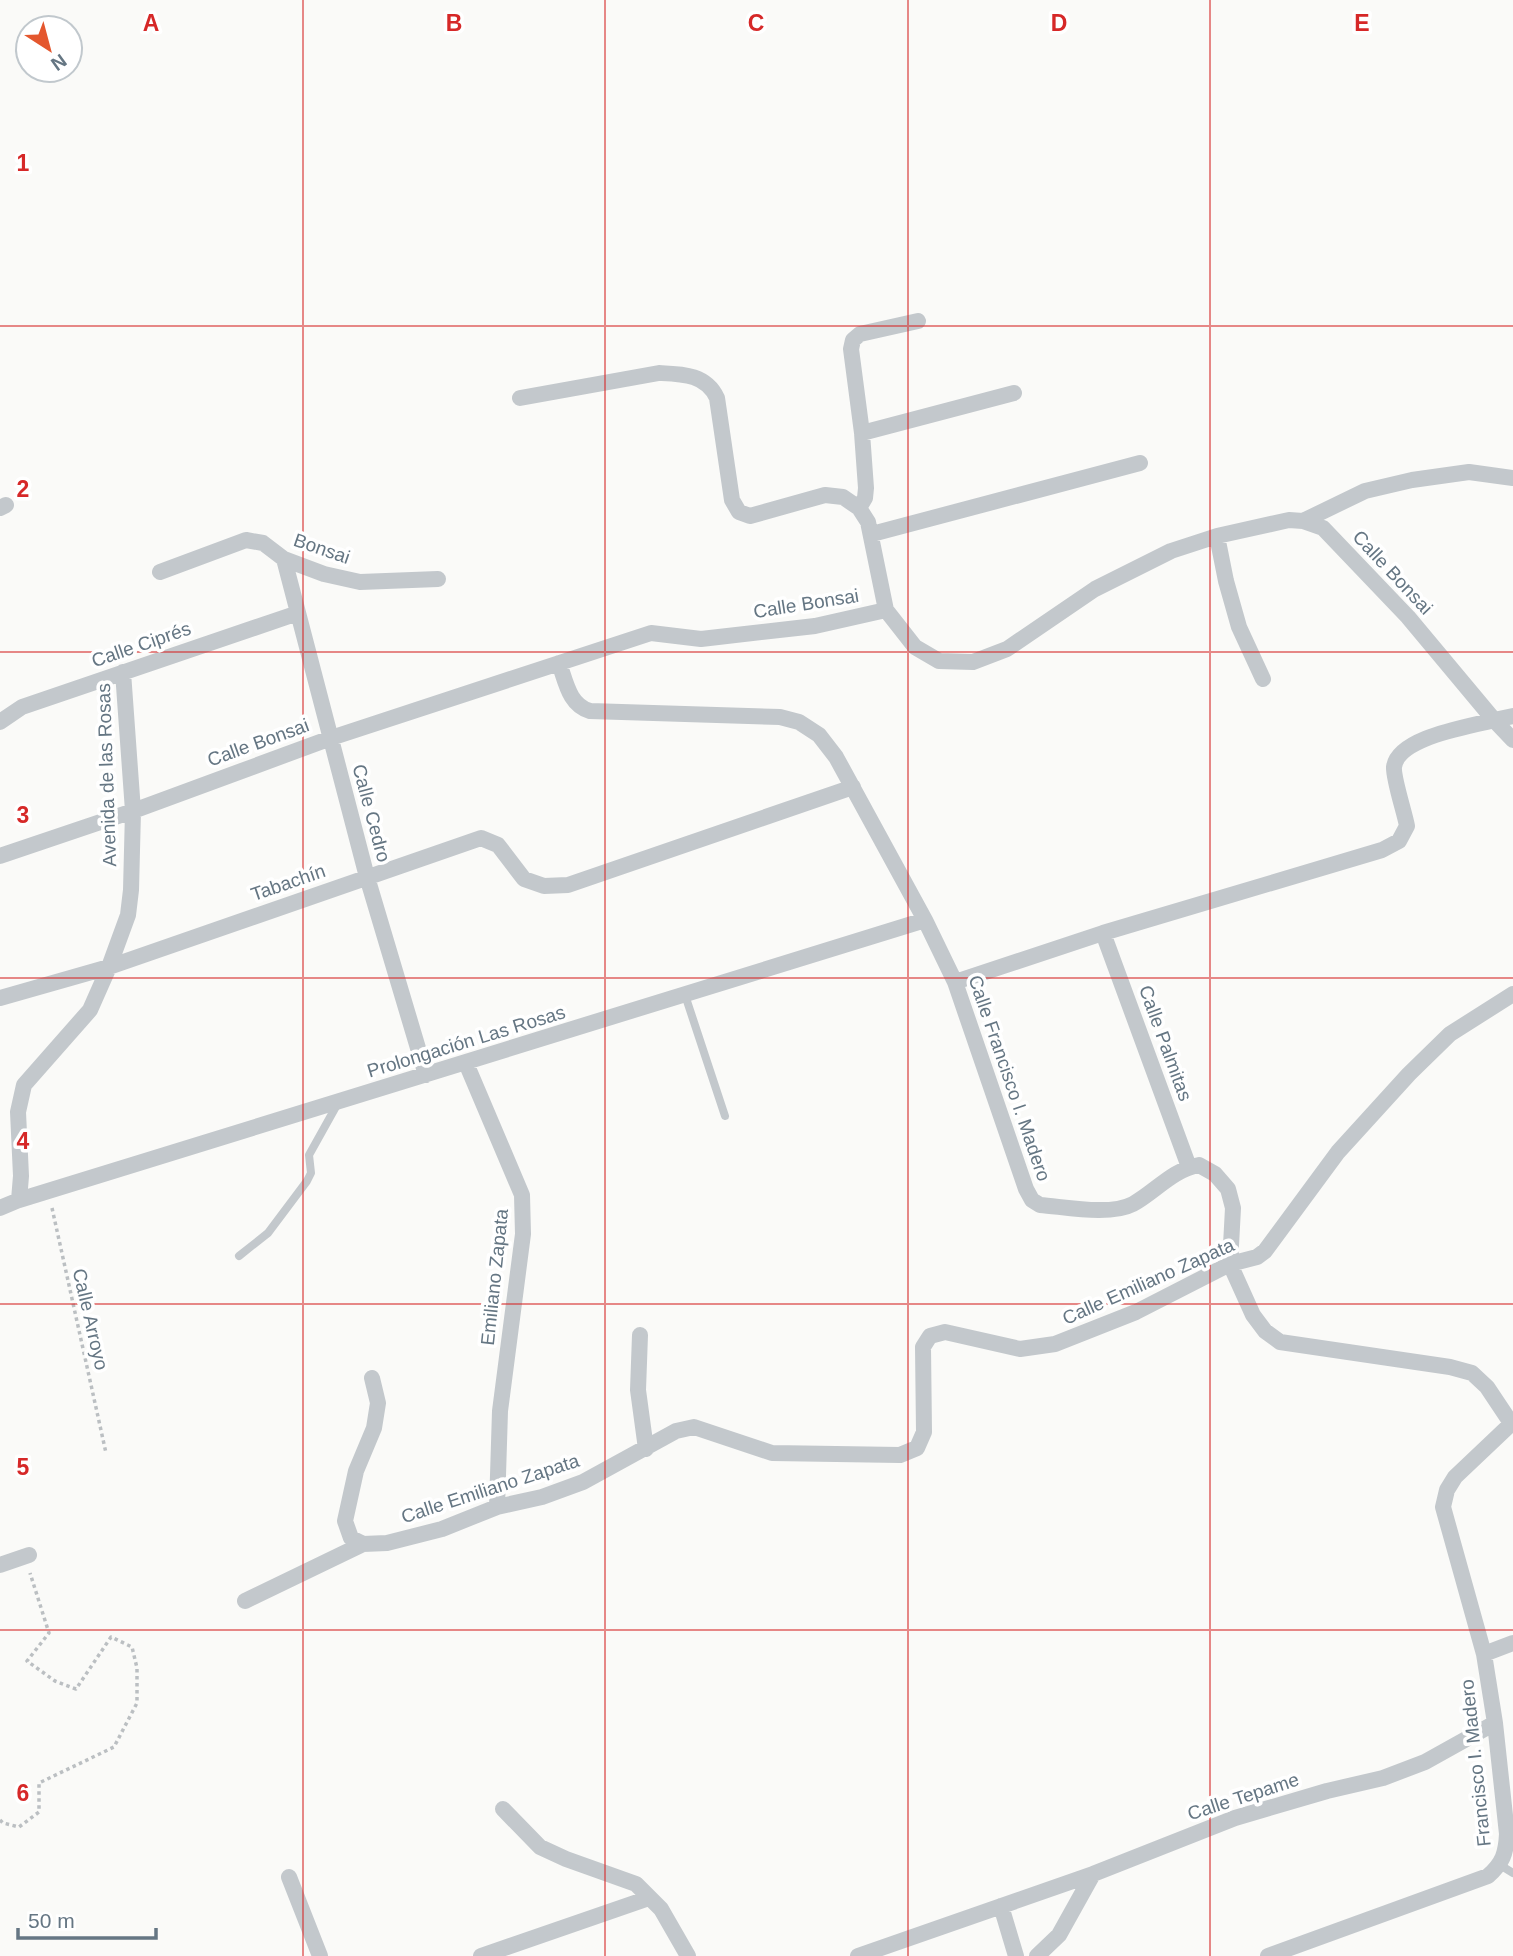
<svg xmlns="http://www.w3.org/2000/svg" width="1513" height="1956" viewBox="0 0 1513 1956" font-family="Arial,sans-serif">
<rect width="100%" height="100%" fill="#fafaf8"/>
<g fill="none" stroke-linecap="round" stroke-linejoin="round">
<path stroke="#bbbfc2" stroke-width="3.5" stroke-dasharray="3.5 3.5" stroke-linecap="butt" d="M52,1208L106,1453
M0,1820L3,1823L19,1827L39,1812V1783L114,1747L137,1703V1668L132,1647L111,1637L76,1689L55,1681L27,1661L49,1633L30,1573"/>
<path stroke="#c3c8cc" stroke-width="8" d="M685,995L725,1116
M239,1256L268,1233L307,1181L311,1173L309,1155L338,1103
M1500,1865L1513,1873"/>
<path stroke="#c3c8cc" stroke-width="16" d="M520,398L659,373C682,374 706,374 717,398L732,500L739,512L750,516L825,495L843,497L859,508L868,522L886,610L915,647L939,661L973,662L1007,649L1095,589L1171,551L1217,536L1289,520L1303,521L1323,528L1408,617L1494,720L1513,716
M862,433L1014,393
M0,508L6,505
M859,508L865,498L866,488L862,433L851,349L853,340L860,334L918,321
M1303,521L1365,491L1412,480L1469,472L1513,478
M872,534L1140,463
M1217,536L1226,581L1239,627L1263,679
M284,559L367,877L426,1075
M160,572L246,540L263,543L284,559L324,574L360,582L438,579
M559,663C566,682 569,705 590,711L780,717L799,722L819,735L836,757L925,920L955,982L1026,1189L1032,1200L1040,1205C1066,1207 1110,1216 1133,1204C1155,1192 1172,1170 1199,1165L1215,1174L1228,1189L1233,1208L1230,1264L1253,1315L1265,1331L1280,1342L1450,1367L1472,1373L1487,1387L1511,1423
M0,722L22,707L298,613
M0,856L133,811L331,738L651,633L701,639L815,626L886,610
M1103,933L1189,1167
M955,982L1103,933L1382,850L1399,841L1407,826C1405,814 1393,778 1394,767C1398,737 1469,727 1494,720L1513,740
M0,998L109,967L481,838L498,845L524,879L544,886L568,885L853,787
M466,1063L522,1195L523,1234L500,1411L497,1507
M19,1200L925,920
M0,1208L19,1200L21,1176L18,1112L24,1085L90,1010L109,967L128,915L131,890L133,811L123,672
M640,1335L638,1390L646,1449
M363,1544L351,1538L345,1521L356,1471L374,1428L378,1403L372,1378
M0,1565L29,1555
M245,1601L363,1544L387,1543L442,1529L497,1507L542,1497L583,1482L676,1431L694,1427L772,1453L900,1455L917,1448L924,1432L923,1347L930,1336L945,1332L1020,1349L1055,1344L1136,1312L1230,1264L1257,1257L1265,1251L1338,1152L1409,1074L1450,1034L1513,994
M1484,1654L1513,1643
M503,1809L540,1847L566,1859L636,1884L661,1909L688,1956
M289,1877L320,1956
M1001,1906L1016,1956
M481,1956L649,1898
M858,1956L1093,1874L1235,1818L1327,1791L1383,1778L1425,1762L1495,1723
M1037,1956L1059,1935L1093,1874
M1268,1956L1488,1876C1503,1863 1506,1853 1507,1834L1495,1723L1484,1654L1443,1507L1447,1490L1455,1477L1513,1422"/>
</g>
<path fill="none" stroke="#d62828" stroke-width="2" stroke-opacity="0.55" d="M303,0V1956M605,0V1956M908,0V1956M1210,0V1956M0,326H1513M0,652H1513M0,978H1513M0,1304H1513M0,1630H1513"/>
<g text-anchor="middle" stroke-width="7" stroke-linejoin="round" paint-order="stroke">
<g font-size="19" fill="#657683" stroke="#fff">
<text transform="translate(322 548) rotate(19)" y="7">Bonsai</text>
<text transform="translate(1393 572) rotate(47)" y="7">Calle Bonsai</text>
<text transform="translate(806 603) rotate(-9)" y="7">Calle Bonsai</text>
<text transform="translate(141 644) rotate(-19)" y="7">Calle Ciprés</text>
<text transform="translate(258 742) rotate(-20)" y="7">Calle Bonsai</text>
<text transform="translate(106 775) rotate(-92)" y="7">Avenida de las Rosas</text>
<text transform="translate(372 813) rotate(75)" y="7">Calle Cedro</text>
<text transform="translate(288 882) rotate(-19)" y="7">Tabachín</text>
<text transform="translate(466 1041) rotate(-17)" y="7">Prolongación Las Rosas</text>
<text transform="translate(1166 1043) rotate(70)" y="7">Calle Palmitas</text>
<text transform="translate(1010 1078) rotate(71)" y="7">Calle Francisco I. Madero</text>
<text transform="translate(494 1277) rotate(-84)" y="7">Emiliano Zapata</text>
<text transform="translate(1148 1281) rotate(-24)" y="7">Calle Emiliano Zapata</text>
<text transform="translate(91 1319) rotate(77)" y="7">Calle Arroyo</text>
<text transform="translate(490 1488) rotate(-18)" y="7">Calle Emiliano Zapata</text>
<text transform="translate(1475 1763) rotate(-96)" y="7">Francisco I. Madero</text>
<text transform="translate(1243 1796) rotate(-18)" y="7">Calle Tepame</text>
</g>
</g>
<g font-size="23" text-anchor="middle" font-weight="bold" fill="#d62828" stroke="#fff" stroke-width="7" stroke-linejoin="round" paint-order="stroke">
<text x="151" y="31">A</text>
<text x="454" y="31">B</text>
<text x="756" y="31">C</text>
<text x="1059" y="31">D</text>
<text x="1362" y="31">E</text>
<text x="23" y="171">1</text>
<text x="23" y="497">2</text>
<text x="23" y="823">3</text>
<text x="23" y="1149">4</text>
<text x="23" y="1475">5</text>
<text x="23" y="1801">6</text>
</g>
<g transform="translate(49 49) rotate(144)"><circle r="33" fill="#ffffff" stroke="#c1c8cd" stroke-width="2"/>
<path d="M0-5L12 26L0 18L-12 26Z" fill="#e4572e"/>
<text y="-10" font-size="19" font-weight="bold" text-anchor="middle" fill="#657683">N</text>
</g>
<path d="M18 1928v10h138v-10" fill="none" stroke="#657683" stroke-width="3.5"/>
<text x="28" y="1928" font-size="21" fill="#657683" stroke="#ffffff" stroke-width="5" paint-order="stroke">50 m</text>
</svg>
